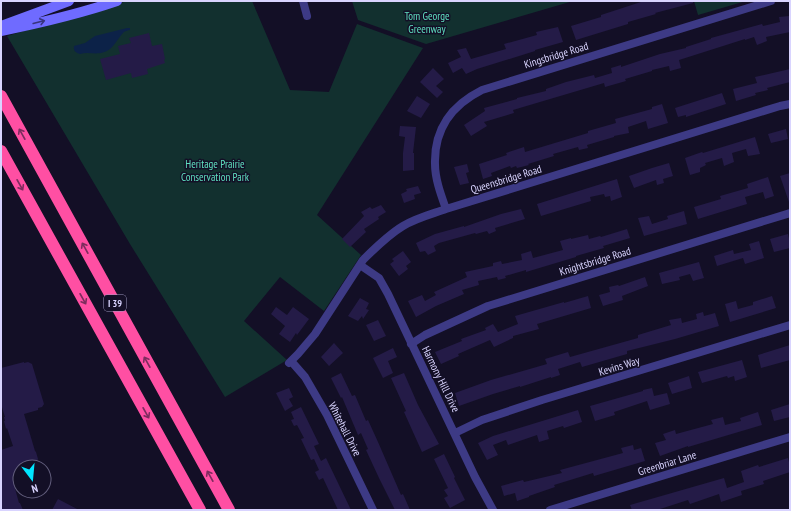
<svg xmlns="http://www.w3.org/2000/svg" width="791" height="511" viewBox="0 0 791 511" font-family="'PT Sans Narrow',sans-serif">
<rect width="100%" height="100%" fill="#130f26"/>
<path fill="#12302f" d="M127,1H252L290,90L329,92L357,24L423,48L317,215L361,255L324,311L280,277L244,321L287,360L225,397L130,244L7,36Z
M352,1H573L426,44L358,20Z
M694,1H746L698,15Z"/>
<path fill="#0c2248" d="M127,28H130V30C128,30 126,31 124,32C121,34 115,45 110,49C99,57 90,51 80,54C76,53 73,51 74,46L85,43L95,36Z"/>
<path fill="#241b47" d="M644,1H693V3L655,13L656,14L628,22V24L576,40L571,26L601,17V15Z
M789,16L790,21V32L766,37L767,41L757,45L754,37L745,40V39L679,60L681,68L670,71L669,66L652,70V71L625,79L626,81L605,87L604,83L513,110L514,113L484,122L487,126L471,136L464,125L485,111L484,108L517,99V98L546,91V89L566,82L594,75L595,78L612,73L611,68L621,65V67L660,54L686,48V47L711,39V38L762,24L763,26L780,22L779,17Z
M558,27L563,42L535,50V51L477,69L466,74L462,68L453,73L448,63L461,57L457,50L466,48L471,59L506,49L504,44L537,35L536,32Z
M149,33L152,46L162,44L165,59L164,60L165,63L147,69L148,74L132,78L131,73L106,80L100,59L120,54L118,46L131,43L129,38Z
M433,68L444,79L436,86L443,92L437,98L420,82Z
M790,69V82L767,88L768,90L755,93L756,95L736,101L733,89L757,83L755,77Z
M722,93L726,104L686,117V115L678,117L675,108Z
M417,96L430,104L421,118L407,111Z
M662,104L668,123L648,129L646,121L628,127L629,133L614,136V137L587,145L588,148L579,150L578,147L553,154L554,156L528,164L529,165L517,168L516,166L511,168L510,166L491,173L492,176L483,179L479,164L507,155L506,153L524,147L525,152L588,133V131L616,123L615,119L652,109V107Z
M400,126L416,127L413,153H414V170L403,171V153L405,137L399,136Z
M786,129L788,139L771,143L768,134Z
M755,137L760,154L748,156L746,149L732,153L734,162L724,166L722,158L705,163L706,165L700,168V172L690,175L685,158L702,152L703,153Z
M669,163L673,176L663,179L664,183L657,185L656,180L634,188L629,176L652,168Z
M467,164L469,172L466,173L469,183L460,185L454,167Z
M790,173V202H789L780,176Z
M768,177L774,196L765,199L763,192L745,197L747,204L698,219L694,207L721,199L720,196L748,188L747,184Z
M617,179L622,197L611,201L610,196L605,197L604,194L590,197L591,201L541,216L537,204Z
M418,186L421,193L414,195L415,199L404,203L401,194L407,191L406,189Z
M381,205L386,212L378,217L379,219L364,229L366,232L350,247L342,239L364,216L361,212L370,207L372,209Z
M521,209L525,219L495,228L496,231L489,234L487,231L476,234L475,233L439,243L434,246L436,251L428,255L425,251L420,252L416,243L435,234L464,226V227L501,214Z
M684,211L687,224L644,236L638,218L649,216L652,224L668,219L667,216Z
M627,229L630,238L603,246L604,248L576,256V257L526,272V270L505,276L506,278L498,280L497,277L478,281L479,285L462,290L464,294L436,306L416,317L408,301L422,295L425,301L436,295L434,292L467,277L465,272L493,266V263L501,261L502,264L522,260L521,254L531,251L533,258L563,250L560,241L571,238V239L588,235L589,239L600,236L601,237Z
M788,234L790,243V248L774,252L770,239Z
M759,241L764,258L745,264L743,258L717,266L714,256L733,250L734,254L751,250L749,244Z
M403,251L411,262L406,266L408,269L399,276L390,264L394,261L392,259Z
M699,262L704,278L693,281L690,274L679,277L680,280L662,284L659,273Z
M645,277L648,286L622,296L623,300L603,306L599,295L610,292L609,287L618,285L619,286Z
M588,296L591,308L537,324L539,329L513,336V338L494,347L490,340L458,354L459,356L441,364L435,352L462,341L461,339L486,330L485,328L493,324L498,332L518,324L515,316L564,302V303Z
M772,296L776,308L730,322L725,304L736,301L738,309L753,305V302Z
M360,298L369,303L366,309L369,310L363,319L362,316L358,321L348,316Z
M276,307L287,315L293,307L309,319L297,335L296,333L290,342L279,334L285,326L271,314Z
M703,312L704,316L715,313L719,326L675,339L627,351V354L582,367L580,362L558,369L560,375L551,378V377L520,387V386L493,394L459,406L455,393L491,380L547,364L545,359L568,352L570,357L638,338V335L671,325L669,320L681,318L682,323L697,319L696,314Z
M378,320L386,336L374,341L366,325Z
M334,343L343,353L329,366L321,357Z
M790,345V360L761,368L758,355Z
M393,348L397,357L388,361L393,373L383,378L373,358Z
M742,360L747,377L735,381L734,376L728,378L727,376L702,383L698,372Z
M24,362V363L28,362L32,364L44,404L42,407L38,408V410L24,414L35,451L36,452L38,459L37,461L39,467H20V484L14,485L19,503H20L23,510H1V450L13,446L7,428L6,429L4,421H5L4,417H5L1,404V368Z
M341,373L352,396L355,395L366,421L368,420L378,442L401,495L403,494L410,510H395L379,478L366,450L368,449L361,433L358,435L342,397L341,398L331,378Z
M404,373L418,405L439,444L422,452L404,412L406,411L391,378Z
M689,376L692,388L672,394L668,383Z
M289,388L293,397L289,399L293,406L285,411L276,393Z
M652,388L654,396L667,393L670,404L650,410L647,401L614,412L615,415L595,421L590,406L643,391V390Z
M790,404V417L774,421L771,410Z
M301,407L319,444L314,446L321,461L326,458L351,510H338L323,478L319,480L315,472L319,470L314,459L311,460L301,439L304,438L297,425L294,426L291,420L294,419L291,412Z
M578,410L582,422L564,428L563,426L547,431L549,439L539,442L537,435L508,445L506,440L493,445L498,455L487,460L478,443L493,436Z
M758,412L762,425L688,447V446L660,456L655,443L666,440L663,434L675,430L676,434L713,424L711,420L723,417L725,425L741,421L740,418Z
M633,445L634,450L641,448L645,461L594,476L593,473L554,485L555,487L529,496V497L517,501L515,493L504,496L501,486L523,480L524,482L562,473L560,470L623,453L621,448Z
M444,454L455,477L454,478L465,500L450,508L444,498L448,496L444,490L448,488L434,459Z
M788,458L790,466V472L763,481L764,484L741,491L742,495L721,502L719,494L690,504L688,500L657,510H632L630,505L724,478L727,488L744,482L741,471L758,465L759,467Z
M58,499L79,510H52Z"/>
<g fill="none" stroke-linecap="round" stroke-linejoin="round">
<path stroke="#3d3a85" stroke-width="8" d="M303,1L307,16
M446,209C441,195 435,179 435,164C434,129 452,105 482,90L771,1
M360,265L379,278L388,294L475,477L493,510
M411,344L425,335L488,306L790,213
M291,361L305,377L327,415L373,510
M289,363L298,354L315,334L363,260C375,248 388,235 403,226C416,218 432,214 446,209L780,106L790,104
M455,433L482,420L542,400L790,325
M550,510L790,437"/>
<path stroke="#6f6bff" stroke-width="10" d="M4,25L69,1
M1,31C40,23 79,14 117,1"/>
<path stroke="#ff4fa3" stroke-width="12" d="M1,96L229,510
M1,151L200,510"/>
</g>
<defs><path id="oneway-shaft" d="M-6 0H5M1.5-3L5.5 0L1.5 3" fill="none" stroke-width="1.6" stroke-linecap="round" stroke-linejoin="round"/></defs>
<use stroke="#38347d" href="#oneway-shaft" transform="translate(39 22) rotate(-14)"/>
<g stroke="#7d2c5e">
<use href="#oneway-shaft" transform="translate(22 134) rotate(-119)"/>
<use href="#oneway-shaft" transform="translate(20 185) rotate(61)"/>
<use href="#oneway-shaft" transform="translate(85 248) rotate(-119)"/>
<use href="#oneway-shaft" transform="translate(83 299) rotate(61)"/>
<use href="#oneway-shaft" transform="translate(147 362) rotate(-119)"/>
<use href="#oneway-shaft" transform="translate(146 413) rotate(61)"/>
<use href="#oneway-shaft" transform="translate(210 476) rotate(-119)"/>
</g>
<g text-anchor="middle" stroke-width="3" stroke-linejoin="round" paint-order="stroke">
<rect fill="#130f26" stroke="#9e99be" stroke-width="1" x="104" y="295" width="22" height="16" rx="3"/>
<g font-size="10" font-weight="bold" fill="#d9d4ff">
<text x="115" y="307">I 39</text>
</g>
<g font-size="11" fill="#5fe0c0" stroke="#130f26">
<text x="427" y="20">Tom George<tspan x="427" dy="13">Greenway</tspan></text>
<text x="215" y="168">Heritage Prairie<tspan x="215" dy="13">Conservation Park</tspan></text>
</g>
<g font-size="11" fill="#d9d4ff" stroke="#130f26">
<text transform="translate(556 55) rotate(-17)" y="4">Kingsbridge Road</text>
<text transform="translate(506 179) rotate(-17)" y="4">Queensbridge Road</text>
<text transform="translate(595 261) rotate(-17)" y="4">Knightsbridge Road</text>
<text transform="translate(619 366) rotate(-17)" y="4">Kevins Way</text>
<text transform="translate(441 379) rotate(64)" y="4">Harmony Hill Drive</text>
<text transform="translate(345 429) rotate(63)" y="4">Whitehall Drive</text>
<text transform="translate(667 463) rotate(-17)" y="4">Greenbriar Lane</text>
</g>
</g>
<rect width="791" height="511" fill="none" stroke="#d9d4ff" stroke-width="4"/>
<g transform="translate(32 479) rotate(164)"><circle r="19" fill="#130f26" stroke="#625e7d"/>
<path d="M0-3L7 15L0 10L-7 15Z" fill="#00e5ff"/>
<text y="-6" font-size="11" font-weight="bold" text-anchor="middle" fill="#d9d4ff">N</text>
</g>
</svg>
